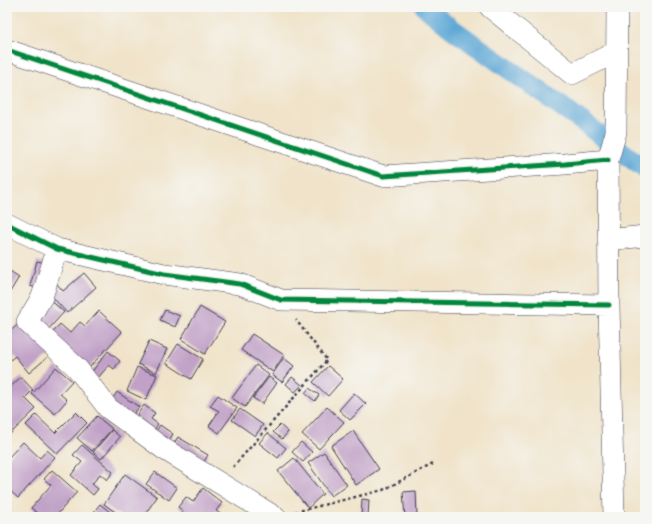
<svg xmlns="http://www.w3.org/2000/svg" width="652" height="524" viewBox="0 0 652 524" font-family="Mali,sans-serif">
<rect width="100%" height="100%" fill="#f6f6f2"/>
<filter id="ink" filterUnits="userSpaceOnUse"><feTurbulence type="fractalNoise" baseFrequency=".025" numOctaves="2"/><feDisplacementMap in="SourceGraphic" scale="8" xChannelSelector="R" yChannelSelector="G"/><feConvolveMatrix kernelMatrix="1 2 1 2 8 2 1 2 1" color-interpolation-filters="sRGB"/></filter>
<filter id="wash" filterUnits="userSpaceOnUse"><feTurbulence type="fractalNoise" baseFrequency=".012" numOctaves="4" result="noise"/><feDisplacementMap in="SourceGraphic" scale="16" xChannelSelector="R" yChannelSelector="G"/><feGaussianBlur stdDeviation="0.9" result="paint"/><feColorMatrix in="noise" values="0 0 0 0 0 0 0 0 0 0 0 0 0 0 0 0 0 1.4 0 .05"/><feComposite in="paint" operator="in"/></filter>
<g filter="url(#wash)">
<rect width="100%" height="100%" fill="#f0e3c9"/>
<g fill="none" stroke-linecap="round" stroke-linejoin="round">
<path stroke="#5da7d5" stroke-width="20" d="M425,7L451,28L572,114L645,169"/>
</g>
<g id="blocks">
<path fill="#c1a1c7" d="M37,261L50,264L43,290L30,286Z
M7,269L19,277L10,292L7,291Z
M84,273L96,287L67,313L48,292L57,284L63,291Z
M47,297L64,312L46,332L32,319Z
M200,307L225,322L205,354L181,339Z
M165,310L180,316L175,327L160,320Z
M99,311L122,332L87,370L50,336L60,324L70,333L80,322L85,326Z
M22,321L50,355L29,373L15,356L7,363V334Z
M252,334L284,355L273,372L241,350Z
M149,341L167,349L156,373L138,364Z
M178,344L203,359L191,379L166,363Z
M108,351L120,361L114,369L109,365L97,379L90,374Z
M284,358L294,366L282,382L272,375Z
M256,365L269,375L245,407L232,398Z
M328,366L343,379L328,396L313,382Z
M56,367L72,381L60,394L67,400L55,414L32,394Z
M137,367L157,375L146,400L127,391Z
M21,377L33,390L25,398L36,409L7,437V390Z
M269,377L277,383L262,404L253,398Z
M292,377L302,385L295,392L286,384Z
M309,388L319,395L315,401L305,393Z
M117,392L139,407L131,418L109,404Z
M354,393L366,404L350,420L339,410Z
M218,395L237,408L219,433L209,426L219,411L210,406Z
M144,405L155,413L151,419L158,424L152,433L133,421Z
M327,407L344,422L319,449L302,434Z
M240,409L263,425L255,436L232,420Z
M76,412L87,423L57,454L26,425L36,415L55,433Z
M97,416L112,429L92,451L77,438Z
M160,425L173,434L167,443L154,434Z
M280,425L288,432L282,439L273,432Z
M112,430L120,437L101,459L93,452Z
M353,431L379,469L356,485L331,446Z
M268,433L286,448L278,458L259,443Z
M178,437L208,455L202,465L172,446Z
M23,442L40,458L47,450L55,457L18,498L7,488V459Z
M301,442L312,452L303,462L292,452Z
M82,445L113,472L107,480L100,474L92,484L98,489L93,495L71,475L82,462L73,455Z
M324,452L347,485L331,496L308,463Z
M294,458L323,494L308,508L278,471Z
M52,470L77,492L55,517H42L31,508L51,485L44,479Z
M155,472L177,488L169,500L146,484Z
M125,474L157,497L143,517H122L104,504Z
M203,488L222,503L216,511L225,517H191L187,514L186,517L181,514L183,511L178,507L186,497L193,502Z
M416,491L417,517H405L403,492Z
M362,499L369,500L368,517H361Z
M100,504L116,517H90Z
M10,511L16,517H7V514Z
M287,514H300V517H287Z"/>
</g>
</g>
<g filter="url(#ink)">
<use href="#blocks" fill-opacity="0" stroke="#413f50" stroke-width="1"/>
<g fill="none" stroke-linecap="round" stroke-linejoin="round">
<defs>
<path id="minor" d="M490,7L572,74L616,52
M7,50L383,176L565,164L608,160
M7,224L57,249L164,274L240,284L281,300L609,305
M608,240L645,236
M57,249L42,297L27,322L77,368L108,408L164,449L275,517
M614,517L609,305L608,160L616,132L617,7"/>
</defs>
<use href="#minor" stroke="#413f50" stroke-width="22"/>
<path stroke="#413f50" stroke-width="2.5" stroke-dasharray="3 3" stroke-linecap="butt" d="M233,467L327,360L296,320
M295,512L383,490L435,463"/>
<use href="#minor" stroke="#fff" stroke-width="21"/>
<defs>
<path id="cycleway" d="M7,50L383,176L565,164L608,160
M7,224L57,249L164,274L240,284L281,300L609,305"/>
</defs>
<use href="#cycleway" stroke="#f6f6f2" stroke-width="8"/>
<use href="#cycleway" stroke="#00873e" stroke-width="5"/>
</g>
</g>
<rect width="652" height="524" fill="none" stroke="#f6f6f2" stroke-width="24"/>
</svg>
